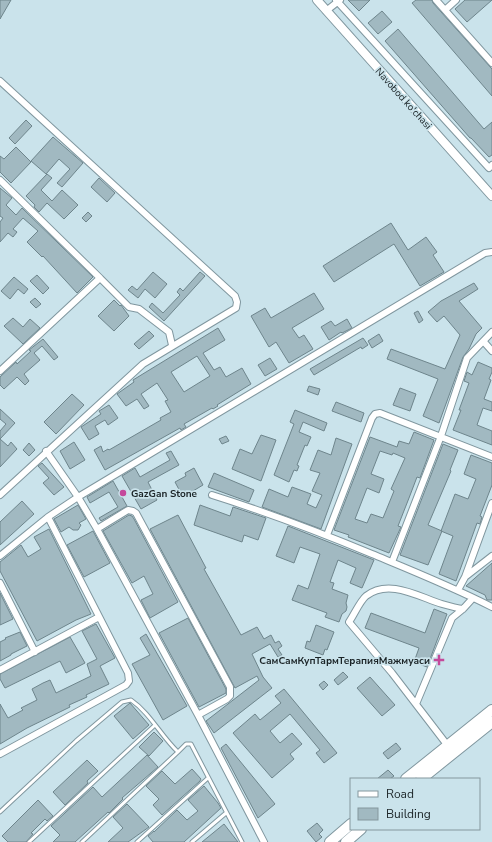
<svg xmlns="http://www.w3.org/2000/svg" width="492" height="842" viewBox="0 0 492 842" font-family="'Nunito Sans',sans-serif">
<rect width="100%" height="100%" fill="#cae3eb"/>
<path fill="#a1b9c1" stroke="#6e858c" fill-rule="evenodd" d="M0,0H11L0,19Z
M348,0H370L359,11Z
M416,0H432L433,3L492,69V96L412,3Z
M465,0H492L467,22L455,9Z
M382,11L392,22L378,34L368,23Z
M398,29L484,129L492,122V155L489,157L471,138H470L385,41Z
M26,120L32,126L15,144L9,138Z
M53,137L83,163L62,187L57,183L70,169L59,159L46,174L31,161Z
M16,147L31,162L11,183L0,172V156L4,159Z
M47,174L52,178L41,190L52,201L62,190L78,205L64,219L47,203L39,212L34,207L35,205L26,196Z
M99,178L115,193L107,202L91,187Z
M0,188L12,198L6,205L16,215L22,208L93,277L77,293L43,256L42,257L27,242L38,231L23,218L13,229L17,232L13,237L8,233L0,242V222L3,218L0,216Z
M88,212L92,216L86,222L82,218Z
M391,223L408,250L426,237L437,252L433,255L444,272L420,286L394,244L334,282L323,266Z
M153,272L167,284L155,298L145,289L138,298L128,290L132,286L137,290Z
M200,272L205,276L164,321L149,307L152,303L163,313L180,295L177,292L180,288L183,291Z
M37,275L49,288L43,294L30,281Z
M14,277L28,289L24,294L18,289L10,299L1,291Z
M474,283L478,289L459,301L482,328L476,334L469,349L463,357L439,423L423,416L438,379L387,359L391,349L445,369L460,335L444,316L437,322L428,312L441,301Z
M314,293L324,309L292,328L299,338L304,335L313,349L289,363L276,342L269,347L251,316L265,308L271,318Z
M35,298L41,304L36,308L30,302Z
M114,300L120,306L121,305L129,316L114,331L98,316Z
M418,311L423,320L419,323L414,313Z
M13,318L23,327L30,319L40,328L23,344L4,326Z
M347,319L352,328L342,333L341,332L329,340L321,327L331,321L335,326Z
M218,328L225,340L203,353L214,370L220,367L226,377L242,368L251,384L217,405L218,406L213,409L212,408L184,424L186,427L181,430L180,428L105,470L94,450L101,446L103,452L108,449L109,450L161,420L160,418L171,412L165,401L168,400L157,383L141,394L149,406L144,409L137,399L126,406L117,394L134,382L133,380ZM197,356L210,376L184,392L171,372Z
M149,331L154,336L139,349L134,344Z
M379,334L383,341L372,348L368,341Z
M363,338L368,345L362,349L361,347L314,375L310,369Z
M43,339L58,357L54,360L42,346L34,353L40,360L24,374L29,381L25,385L17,377L4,389L0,385V377L16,362L17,364L31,351L29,350Z
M270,358L277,369L265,376L258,365Z
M478,362L492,368V372L489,379L491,380L484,399L492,402V411L483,408L477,425L492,431V445L453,430L461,410H459L469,383L464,381L467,372L472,375Z
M309,386L320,389L318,395L307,391Z
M400,388L416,394L410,411L393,405Z
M72,394L84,405L56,434L44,422Z
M336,402L364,413L361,422L332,411Z
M109,405L118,418L108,425L105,420L95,426L99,434L89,440L81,427L101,414L99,411Z
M0,409L15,423L0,439L8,446L11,442L17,449L0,467V431L6,424L0,419Z
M295,410L327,423L324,431L303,422L299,432L311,437L307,446L305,445L297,465L299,466L297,471L294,470L289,482L274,475L294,424L290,422Z
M414,432L434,440L420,478L417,477L409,498L398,526L401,527L389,553L348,537L349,535L334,530L370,437L397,447L399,441L409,444ZM380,451L392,455L393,453L405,458L391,489L394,491L383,518L371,514L367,523L355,519L367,488L379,493L384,479L371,474Z
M261,435L276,440L261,481L232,469L240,449L252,454Z
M226,436L229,441L222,444L219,439Z
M336,438L352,444L321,529L262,507L269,489L288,497L292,487L311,494L307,504L316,508L322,495L312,491L320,473L310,470L318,450L331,455Z
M74,442L85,460L70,469L60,451Z
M29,443L35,450L29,456L23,450Z
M443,444L458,450L450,470L451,471L428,525L442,531L428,565L400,555Z
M171,451L179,465L148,482L157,500L141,509L122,476L135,468L140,477L170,460L166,453Z
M471,455L492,463V485L480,516L482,517L480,524L477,523L456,581L439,574L453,536L441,531L455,494L468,499L476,479L464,474Z
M42,463L64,487L54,495L43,483L49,478L38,466Z
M194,468L203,485L183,497L175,482L186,476L185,473Z
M214,473L254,490L249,502L208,487Z
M113,481L127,506L101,521L99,518L118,507L109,492L90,503L87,497Z
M22,501L34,514L0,545V522Z
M78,505L86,519L79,523L81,525L78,530H73L69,527L61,532L54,519Z
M200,505L230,516L233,507L266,518L258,540L244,535L242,542L194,525Z
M129,515L132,516L134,519L178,602L150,618L141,600L153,594L144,576L132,583L103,531Z
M178,515L206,568L204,569L241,635L257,627L264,639L271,635L275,643L279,641L282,646L278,649L282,655L278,657L270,644L252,654L263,677L272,688L214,733L206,721L259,680L257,676L235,688L150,529Z
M288,526L374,560L362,588L350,583L356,568L338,560L330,582L334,583L332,589L348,595L346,603L347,607L346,611L342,614L339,622L325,617L327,613L292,600L298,585L308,589L320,554L300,547L294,563L276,556Z
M49,529L91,614L76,620L37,641L0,571V562L21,545L28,557L41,549L34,537Z
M93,531L110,563L84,577L67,545Z
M492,563V600H487L485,595L466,586Z
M0,593L13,619L0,625Z
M434,609L447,614L427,667L414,662L419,648L365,628L371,613L425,633Z
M188,618L226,689V693L199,707L159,633Z
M96,624L115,658L100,666L109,684L86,695L87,697L69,705L70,707L27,728L0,744V704L8,718L23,710L21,708L37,700L32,689L43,683L50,680L56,693L91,676L87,664L97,659L82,631Z
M316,625L334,632L327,650L325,649L323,655L305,648L307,641L310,642Z
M20,632L27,646L11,654V655L0,661V642L6,639L5,638Z
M146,634L187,706L163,720L132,664L150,655L140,638Z
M70,637L85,663L66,673L60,661L5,688L0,679V674Z
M343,672L348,677L338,685L334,680Z
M370,677L395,705L382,716L357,688Z
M324,681L328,685L323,690L319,685Z
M284,689L337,753L324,763L316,753L320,750L290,714L270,731L280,743L292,733L302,744L290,754L294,759L272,778L233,733L255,714L260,720L281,703L275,696Z
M130,703L149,725L133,739L114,716Z
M154,732L163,741L149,756L139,747Z
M396,743L401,749L388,759L383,753Z
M226,744L275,804L258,818L221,748Z
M147,755L158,767L122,798L123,799L109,813L108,812L75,842H53L60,835L51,826L93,787L102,797Z
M87,760L98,771L87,781L88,783L65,805L53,792Z
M192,769L201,779L200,781L162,815L153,805L159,799L146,786L162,771L175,784Z
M388,770L394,776L390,779H377Z
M204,786L218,803L221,808L184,842H153L148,836L154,831V832L177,810L187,820L198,811L188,800Z
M38,800L53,816L47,821L45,819L31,833L33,834L26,842H8L2,836Z
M127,804L149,827L128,842H108L123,828L113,817Z
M317,823L323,830L319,834L322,837L316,842L307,831Z
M224,824L238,842H202Z"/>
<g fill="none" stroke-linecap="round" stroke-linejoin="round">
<defs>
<path id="service" d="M0,812L76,741L122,702L131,700C150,713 161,736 178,752L186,744H191L242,842
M29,842L155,725
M82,842L178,752
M137,842L208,778
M192,842L226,813"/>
<path id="minor" d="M336,0L489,168L492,165
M436,0L492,63
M445,10L456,0
M326,11L340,0
M0,81L235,296L237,302L236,308L143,364L0,495
M0,180L100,278L0,371
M100,278L129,307L139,309L169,332L172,345
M484,342L492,351
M46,451L78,497L97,529L198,715L264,842
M212,495C266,512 319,532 372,554C413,571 453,587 492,607
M97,529L128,510L133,511L136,513L230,687V696L227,699L198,715
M327,535L372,418L375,414L380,413L385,415L492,457
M0,556L48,517L78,497L485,253L492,252
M392,562L441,436L467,358L492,332
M465,577L492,503
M0,583L35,652
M458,590L465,577L492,556
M0,670L99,617
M416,704L452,618L463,609L473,598
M448,746L392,673L349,622C354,615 360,601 366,596C389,578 419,597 442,604C449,606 456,608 463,609
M0,754L126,685L129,681L128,673L48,517"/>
<path id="tertiary" d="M317,0L492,196"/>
<path id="primary" d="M406,779L492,710
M421,779L492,722
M330,842L351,824
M346,842L361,829"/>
</defs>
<use href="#service" stroke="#80979f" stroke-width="5"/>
<use href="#minor" stroke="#80979f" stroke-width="8"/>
<use href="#tertiary" stroke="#80979f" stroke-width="10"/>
<use href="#primary" stroke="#80979f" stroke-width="12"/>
<use href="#service" stroke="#fff" stroke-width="3"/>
<use href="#minor" stroke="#fff" stroke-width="6"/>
<use href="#tertiary" stroke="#fff" stroke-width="8"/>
<use href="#primary" stroke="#fff" stroke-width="10"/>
</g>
<g fill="#c4499b" stroke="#cae3eb" stroke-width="1.5">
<circle cx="123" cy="493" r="4"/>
<path d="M437 654h4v4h4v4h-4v4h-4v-4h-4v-4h4z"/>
</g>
<g text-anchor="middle" stroke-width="3.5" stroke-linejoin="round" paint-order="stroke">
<g font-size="10" fill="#1b2427" stroke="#cae3eb">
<text transform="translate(404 98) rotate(48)" y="4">Navobod ko'chasi</text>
</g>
<g font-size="10" font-weight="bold" fill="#1b2427" stroke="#cae3eb" text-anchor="start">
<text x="131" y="497">GazGan Stone</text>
<text x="430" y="664" text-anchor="end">СамСамКупТармТерапияМажмуаси</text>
</g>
</g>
<rect x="350" y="778" width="130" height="52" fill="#cae3eb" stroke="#84979d"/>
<rect x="358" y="791" width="20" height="6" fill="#ffffff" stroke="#84979d"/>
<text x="386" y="798" font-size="12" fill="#1b2427">Road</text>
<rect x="358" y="808" width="20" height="12" fill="#a1b9c1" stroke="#84979d"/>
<text x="386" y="818" font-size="12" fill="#1b2427">Building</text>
</svg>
